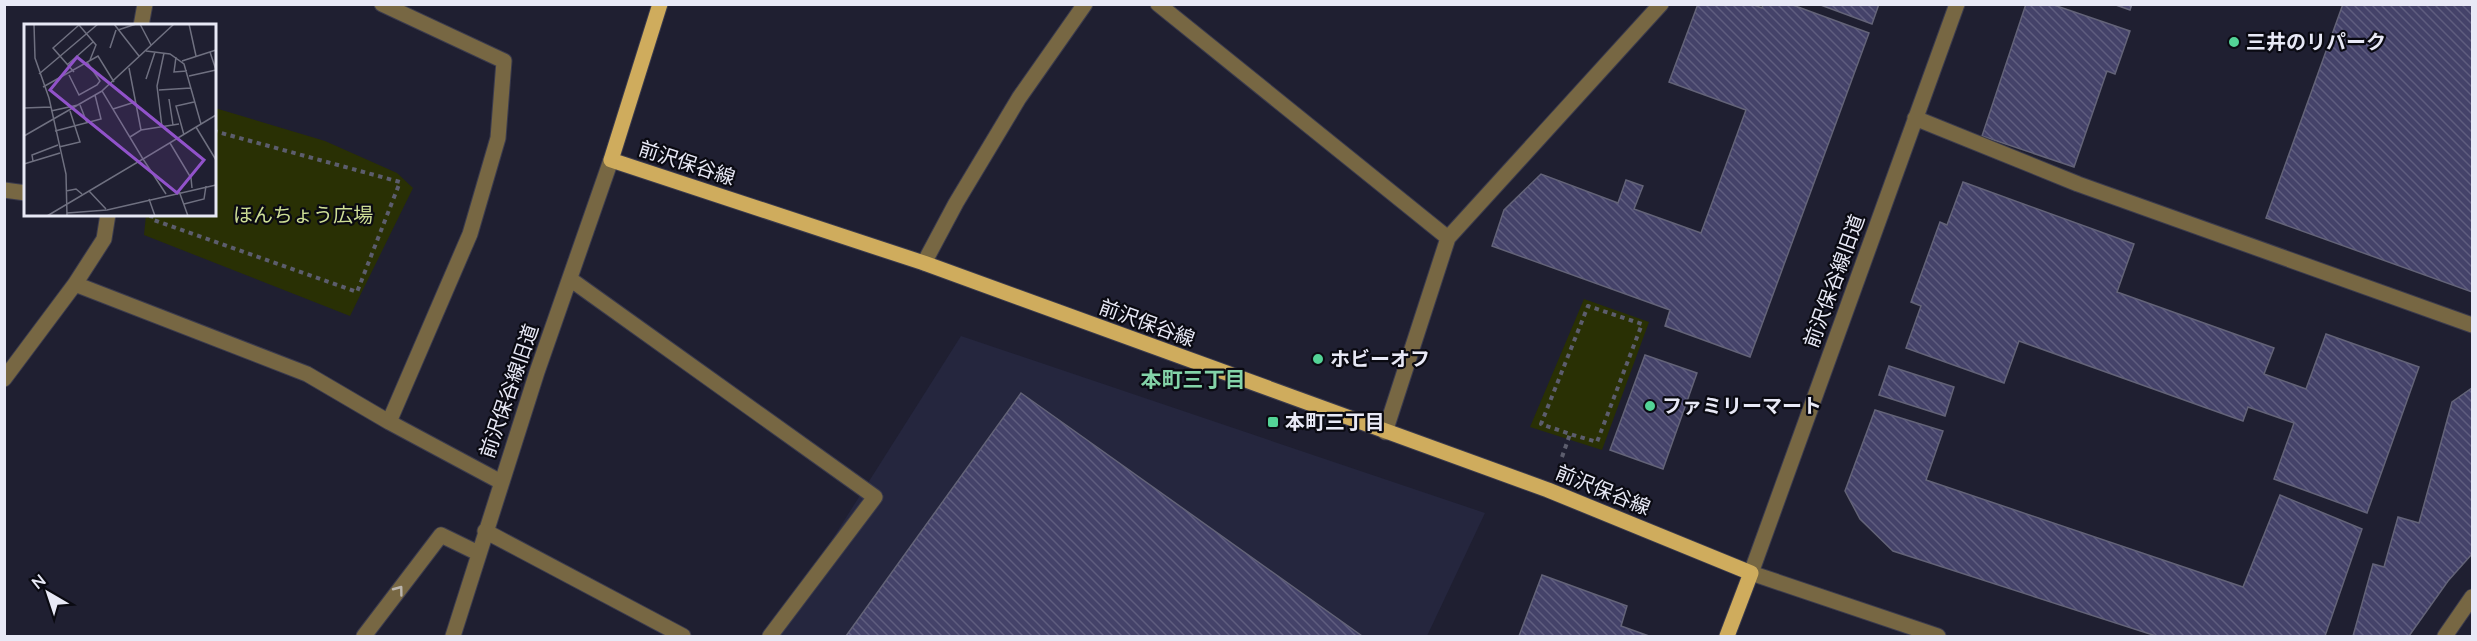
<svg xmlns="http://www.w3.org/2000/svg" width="2477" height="641" viewBox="0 0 2477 641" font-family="Lato,'Noto Sans JP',sans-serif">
<defs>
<pattern id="building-back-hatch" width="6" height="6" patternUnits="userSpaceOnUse" patternTransform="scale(1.5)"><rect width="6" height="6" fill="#444269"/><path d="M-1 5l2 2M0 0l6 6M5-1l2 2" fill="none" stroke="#5f5d7f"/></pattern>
</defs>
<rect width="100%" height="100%" fill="#1f1f31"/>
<path fill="#25263e" d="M961,336L1485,513L1427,636H771Z"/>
<path fill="#293004" d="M215,108L325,141L397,173L413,188L350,316L144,235L146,215L214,214Z
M1584,299L1649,322L1602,450L1530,427Z"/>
<path fill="url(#building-back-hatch)" stroke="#636378" stroke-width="1.5" d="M1698,4H1751L1762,8L1763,4H1790L1869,33L1750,357L1665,326L1670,310L1492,246L1504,210L1541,174L1618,203L1626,180L1643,186L1634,209L1701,233L1746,110L1669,82Z
M1818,4H1879L1872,24Z
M2026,4H2051L2130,31L2115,74L2107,71L2074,167L1982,136Z
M2113,4H2132L2130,10Z
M2343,4H2472V292L2266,218Z
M1963,182L2134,244L2117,292L2274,348L2264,374L2306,389L2326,334L2419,367L2367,513L2274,479L2294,423L2248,407L2243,421L2019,341L2004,383L1906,348L1921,306L1911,302L1940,222L1947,225Z
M1645,355L1697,373L1663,469L1610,450Z
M1889,366L1954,387L1945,416L1879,395Z
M2472,388V554L2448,581L2409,636H2353L2373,564L2384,567L2398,517L2419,523L2452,402Z
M1021,393L1362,636H846Z
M1875,410L1943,431L1926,480L2243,587L2280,495L2362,529L2325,636H2156L1893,551L1860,519L1845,491Z
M1542,575L1627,606L1621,626L1649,636H1519Z"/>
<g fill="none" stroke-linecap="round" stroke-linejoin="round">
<defs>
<path id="minor" d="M1158,4L1448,238
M141,26L145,4
M1915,118L2078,184L2472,325
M4,190L26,193
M924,263L956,203L1019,98L1085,4
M570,279L875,497L770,636
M75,284L307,374L389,422L470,234L498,138L504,61L382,4
M4,379L75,284L104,239L108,214
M389,422L501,482
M1385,432L1448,238L1661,4
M485,531L683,636
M364,636L441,535L478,553
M453,636L537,372L611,160
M1938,636L1751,573L1957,4
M2445,636L2472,597"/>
<path id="major" d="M660,4L611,160L924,263L1548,490L1751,573L1727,636"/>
</defs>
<use href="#minor" stroke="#3b3b4d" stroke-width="17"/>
<use href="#major" stroke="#3b3b4d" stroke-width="17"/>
<path stroke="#5c5d6d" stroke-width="4" stroke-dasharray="4.5 4.5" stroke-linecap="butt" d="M152,214L151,219L357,292L400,182L214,131
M1562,457L1570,434L1541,424L1588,306L1642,324L1597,442L1570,434"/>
<use href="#minor" stroke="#776743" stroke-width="15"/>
<use href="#major" stroke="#cfac5d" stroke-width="15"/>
</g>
<defs><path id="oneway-chevron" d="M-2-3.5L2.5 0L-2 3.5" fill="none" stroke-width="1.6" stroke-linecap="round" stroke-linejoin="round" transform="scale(1.5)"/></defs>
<use stroke="#bbb5ae" href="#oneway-chevron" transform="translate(399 590) rotate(-53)"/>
<g fill="#53d396" stroke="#0a0a12" stroke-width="2">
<circle cx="2234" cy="42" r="6"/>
<circle cx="1318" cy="359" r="6"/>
<circle cx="1650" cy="406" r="6"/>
<rect x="1267" y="416" width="12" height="12" rx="3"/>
</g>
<g text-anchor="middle" stroke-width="4.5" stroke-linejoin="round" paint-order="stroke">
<g font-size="20" font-weight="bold" fill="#e8e9f6" stroke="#0a0a12" text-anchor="start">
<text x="2246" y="49">三井のリパーク</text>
<text x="1330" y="366">ホビーオフ</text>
<text x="1662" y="413">ファミリーマート</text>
<text x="1285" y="429">本町三丁目</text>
</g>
<g font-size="20" fill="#e8e9f6" stroke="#0a0a12">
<text transform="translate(687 163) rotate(18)" y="7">前沢保谷線</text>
<text transform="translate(1834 281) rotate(-70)" y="7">前沢保谷線旧道</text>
<text transform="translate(1147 323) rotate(20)" y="7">前沢保谷線</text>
<text transform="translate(509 391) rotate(-71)" y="7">前沢保谷線旧道</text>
<text transform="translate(1603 490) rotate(22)" y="7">前沢保谷線</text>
</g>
<g font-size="20" fill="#cede96" stroke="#0a0a12">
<text x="303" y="222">ほんちょう広場</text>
</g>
<g font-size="21" font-weight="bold" fill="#83d3a8" stroke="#0a0a12">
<text x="1193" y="387">本町三丁目</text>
</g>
</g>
<g transform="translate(24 24)">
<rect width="192" height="192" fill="#1f1f31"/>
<path fill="none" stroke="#6f7080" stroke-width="1.5" d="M10,0L11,34L25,74L42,150L43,192M90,0L115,32M116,0L127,21M165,0L172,32M55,1L72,21L66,36M94,6L112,0M86,24L92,6M122,27L146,30L160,40L177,100M186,28L192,46M152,33L150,48L163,47M158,37L192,26M43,41L69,18M105,44L117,106M50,48L29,24L55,1M15,50L74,0M45,51L55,71L73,61L76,57L63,38M165,52L192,46M122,55L131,28M19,63L74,32L90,58M135,66L167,64M145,75L149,101M56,81L63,99M0,84L27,83M89,85L111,78M27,87L54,81M138,103L133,62L140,29M172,103L192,136M31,107L77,95L71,71M160,111L152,82L170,78M0,112L78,67M106,113L117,106L155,100M146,119L167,154L168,164M35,123L56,118L46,87M9,137L8,131L34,121M0,140L36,129M42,167L52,165L58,170M65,167L82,185M155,167L164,192M142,170L119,135L192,91M125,175L131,192M160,180L180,175L182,162M43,189L83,186L192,161M23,192L119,135L78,67L150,0"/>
<path fill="#9152ca" fill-opacity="0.15" stroke="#9152ca" stroke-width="3" d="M53,33L180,136L153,169L26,66Z"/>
<rect width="192" height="192" fill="none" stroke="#e8e9f6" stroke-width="3"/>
</g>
<rect width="2477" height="641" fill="none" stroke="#e8e9f6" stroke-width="12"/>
<g transform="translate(48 593) rotate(321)" stroke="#0a0a12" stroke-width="4.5" paint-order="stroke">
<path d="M0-4.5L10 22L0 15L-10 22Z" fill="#e8e9f6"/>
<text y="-9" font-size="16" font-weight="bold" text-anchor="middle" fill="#e8e9f6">N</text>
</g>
</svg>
